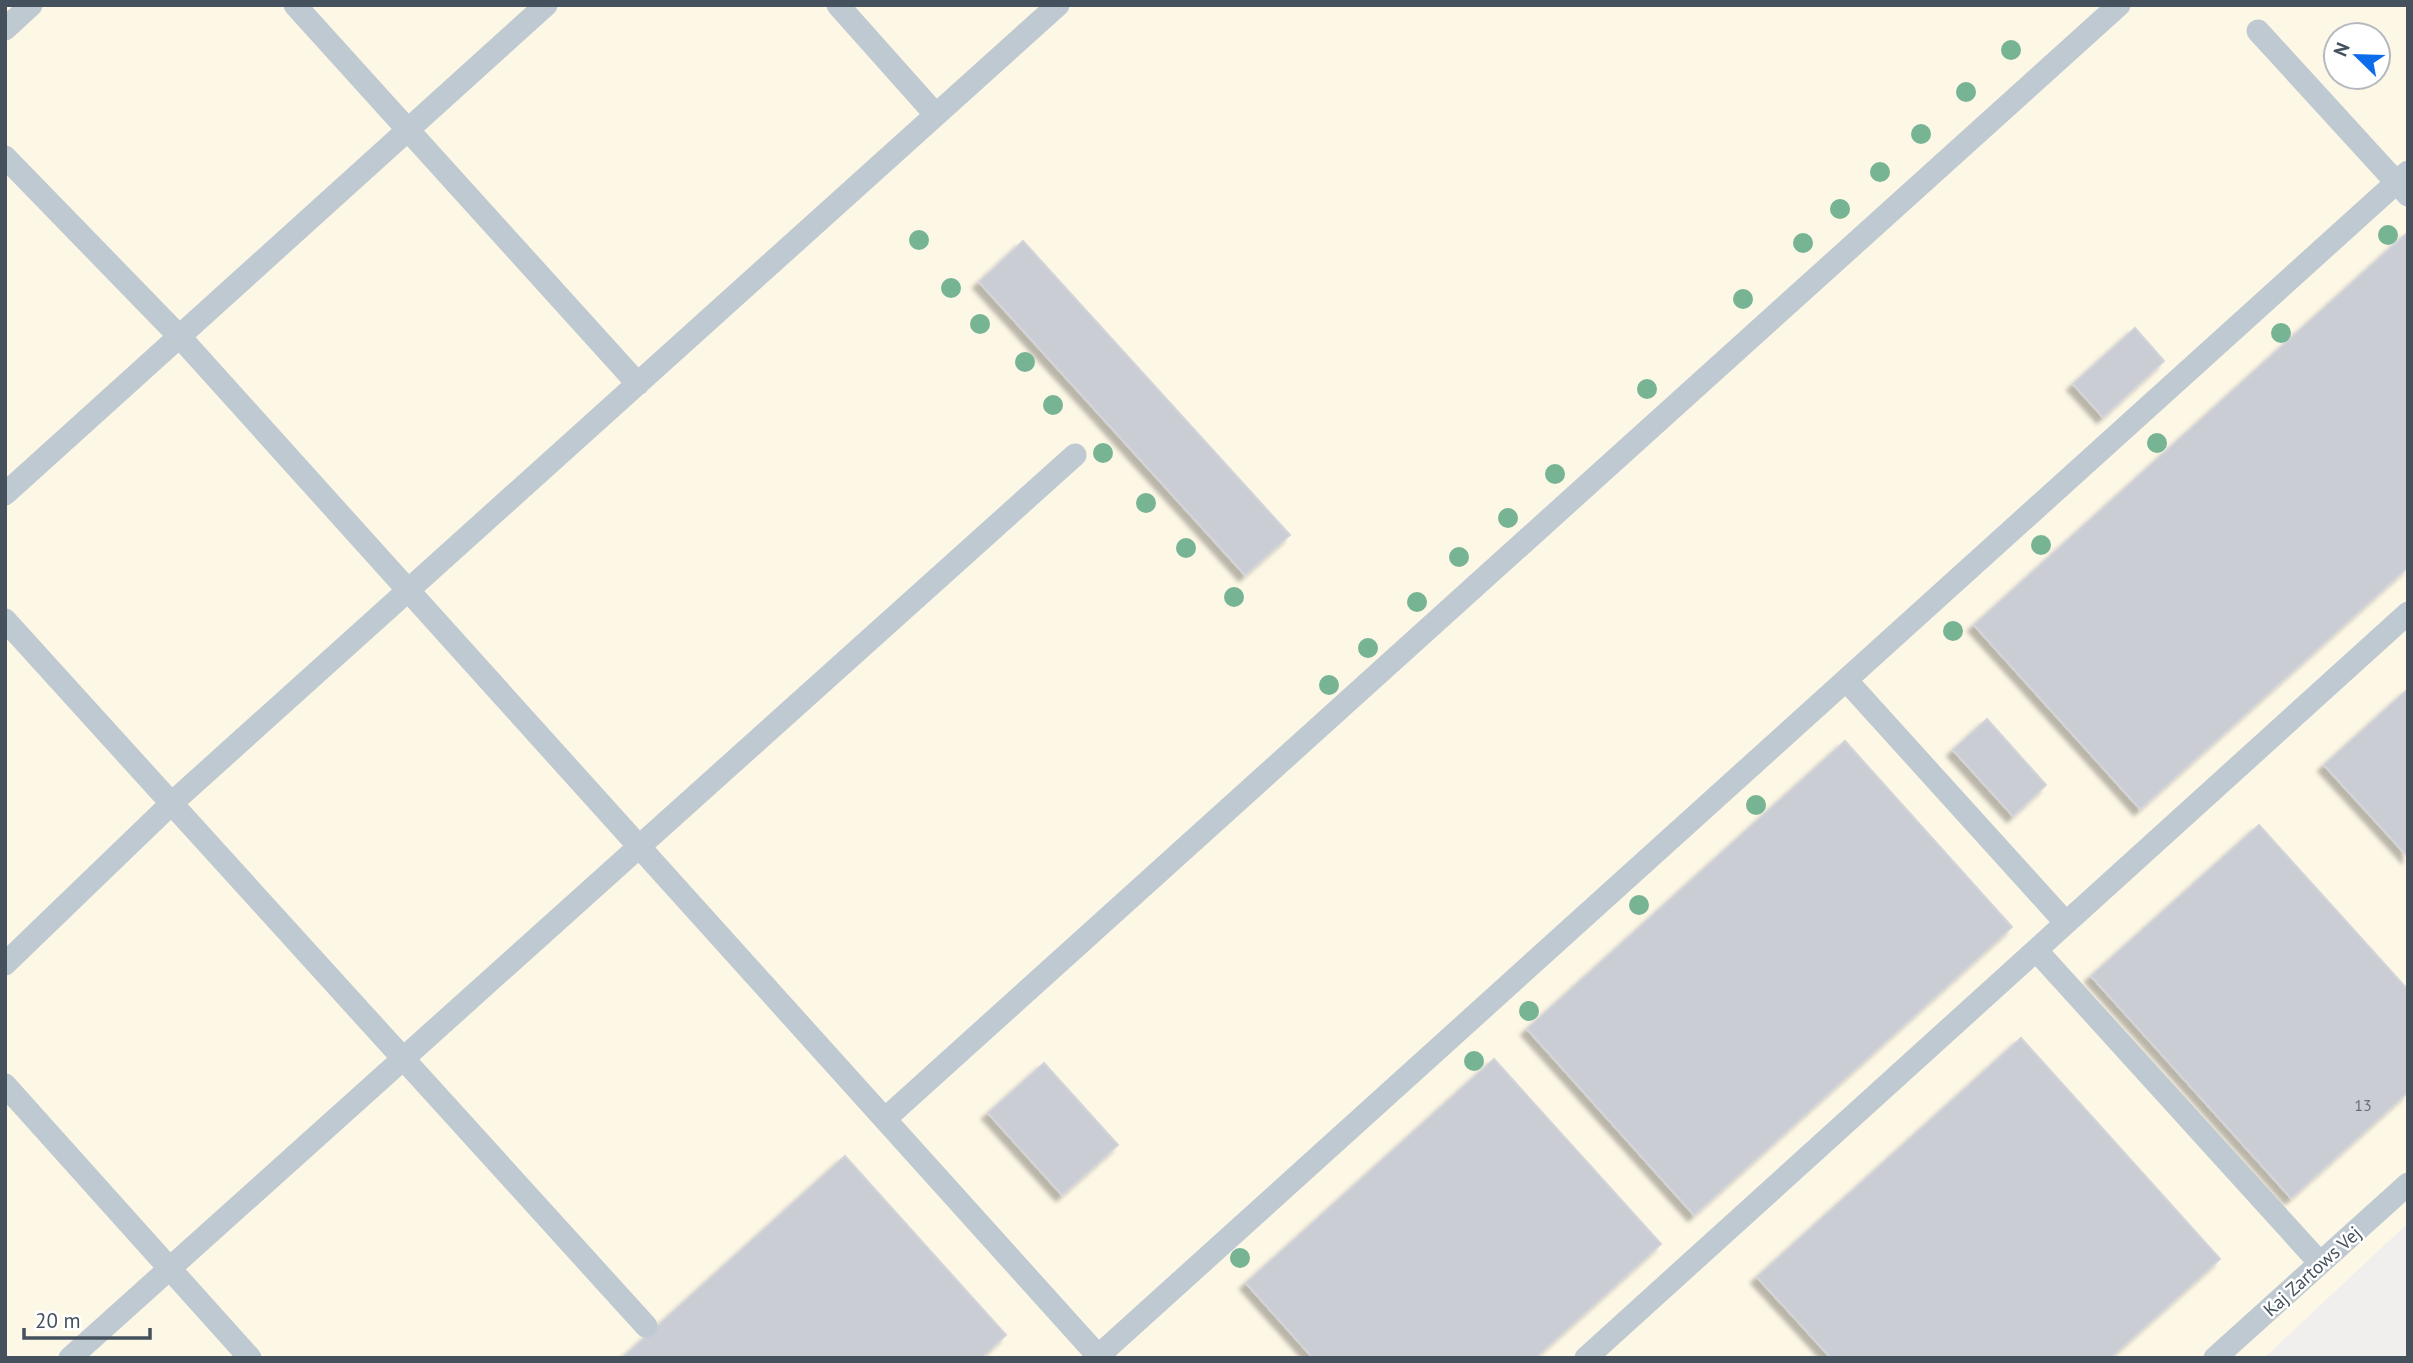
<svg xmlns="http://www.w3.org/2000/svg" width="2413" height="1363" viewBox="0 0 2413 1363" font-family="'PT Sans',sans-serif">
<defs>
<filter id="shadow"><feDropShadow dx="-6" dy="6" stdDeviation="2" flood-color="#0004"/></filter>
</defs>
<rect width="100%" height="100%" fill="#f1eeee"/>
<path fill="#fdf7e6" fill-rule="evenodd" d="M5,5H2408V1223L2264,1358H5ZM2336,35H2378V77H2336Z"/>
<path fill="#cacdd3" stroke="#d2d4da" stroke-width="2" filter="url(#shadow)" d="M2408,232V567L2140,809L1974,625Z
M1023,241L1290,535L1245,575L979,282Z
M2135,328L2164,361L2103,417L2073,384Z
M2408,689V857L2324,765Z
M1987,719L2046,785L2013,816L1953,750Z
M1845,741L2012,927L1694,1215L1527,1029Z
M2259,825L2408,990V1092L2291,1198L2091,976Z
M2021,1038L2220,1259L2110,1358H1831L1757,1277Z
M1494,1059L1661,1244L1535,1358H1313L1246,1283Z
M1044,1063L1118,1145L1062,1195L988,1113Z
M845,1156L1006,1335L981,1358H622Z"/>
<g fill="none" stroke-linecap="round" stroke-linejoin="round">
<path stroke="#bec9d1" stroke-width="23" d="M295,5L638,384
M838,5L936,115
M5,29L31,5
M2258,31L2408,195
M5,157L179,336L1100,1358
M5,494L546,5
M5,620L646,1326
M1846,680L2066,923
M2036,950L2320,1263
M5,964L172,803L1058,5
M5,1085L250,1358
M885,1119L2119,5
M70,1358L1075,455
M1096,1358L2408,172
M1586,1358L2408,613
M2215,1358L2408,1184"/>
</g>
<g fill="#76b494">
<circle cx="2011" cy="50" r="10"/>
<circle cx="1966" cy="92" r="10"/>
<circle cx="1921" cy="134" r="10"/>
<circle cx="1880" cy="172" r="10"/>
<circle cx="1840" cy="209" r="10"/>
<circle cx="2388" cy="235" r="10"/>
<circle cx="919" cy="240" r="10"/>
<circle cx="1803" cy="243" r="10"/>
<circle cx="951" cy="288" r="10"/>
<circle cx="1743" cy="299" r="10"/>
<circle cx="980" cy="324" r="10"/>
<circle cx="2281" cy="333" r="10"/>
<circle cx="1025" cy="362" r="10"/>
<circle cx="1647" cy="389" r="10"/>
<circle cx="1053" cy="405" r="10"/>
<circle cx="2157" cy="443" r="10"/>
<circle cx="1103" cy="453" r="10"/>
<circle cx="1555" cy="474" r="10"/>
<circle cx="1146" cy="503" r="10"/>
<circle cx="1508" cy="518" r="10"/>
<circle cx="2041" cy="545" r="10"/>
<circle cx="1186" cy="548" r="10"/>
<circle cx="1459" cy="557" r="10"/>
<circle cx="1234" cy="597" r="10"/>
<circle cx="1417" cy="602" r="10"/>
<circle cx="1953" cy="631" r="10"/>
<circle cx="1368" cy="648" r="10"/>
<circle cx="1329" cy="685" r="10"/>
<circle cx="1756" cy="805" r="10"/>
<circle cx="1639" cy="905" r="10"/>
<circle cx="1529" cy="1011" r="10"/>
<circle cx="1474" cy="1061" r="10"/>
<circle cx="1240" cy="1258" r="10"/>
</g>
<g text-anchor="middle" stroke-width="5" stroke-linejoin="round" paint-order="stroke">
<g font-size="16" fill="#66707a">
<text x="2363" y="1111">13</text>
</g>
<g font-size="19" fill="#45515d" stroke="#fff">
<text transform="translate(2312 1271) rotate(-42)" y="7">Kaj Zartows Vej</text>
</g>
</g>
<rect width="2413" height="1363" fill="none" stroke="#45515d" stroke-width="14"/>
<g transform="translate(2357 56) rotate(293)"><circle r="33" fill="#ffffff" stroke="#b5b9be" stroke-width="2"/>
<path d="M0-5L12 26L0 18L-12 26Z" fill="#0d6cec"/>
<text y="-10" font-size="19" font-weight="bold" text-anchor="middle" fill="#45515d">N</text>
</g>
<path d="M24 1328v10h126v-10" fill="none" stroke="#45515d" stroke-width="3.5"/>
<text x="35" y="1328" font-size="21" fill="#45515d" stroke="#ffffff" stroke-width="5" paint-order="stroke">20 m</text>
</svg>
